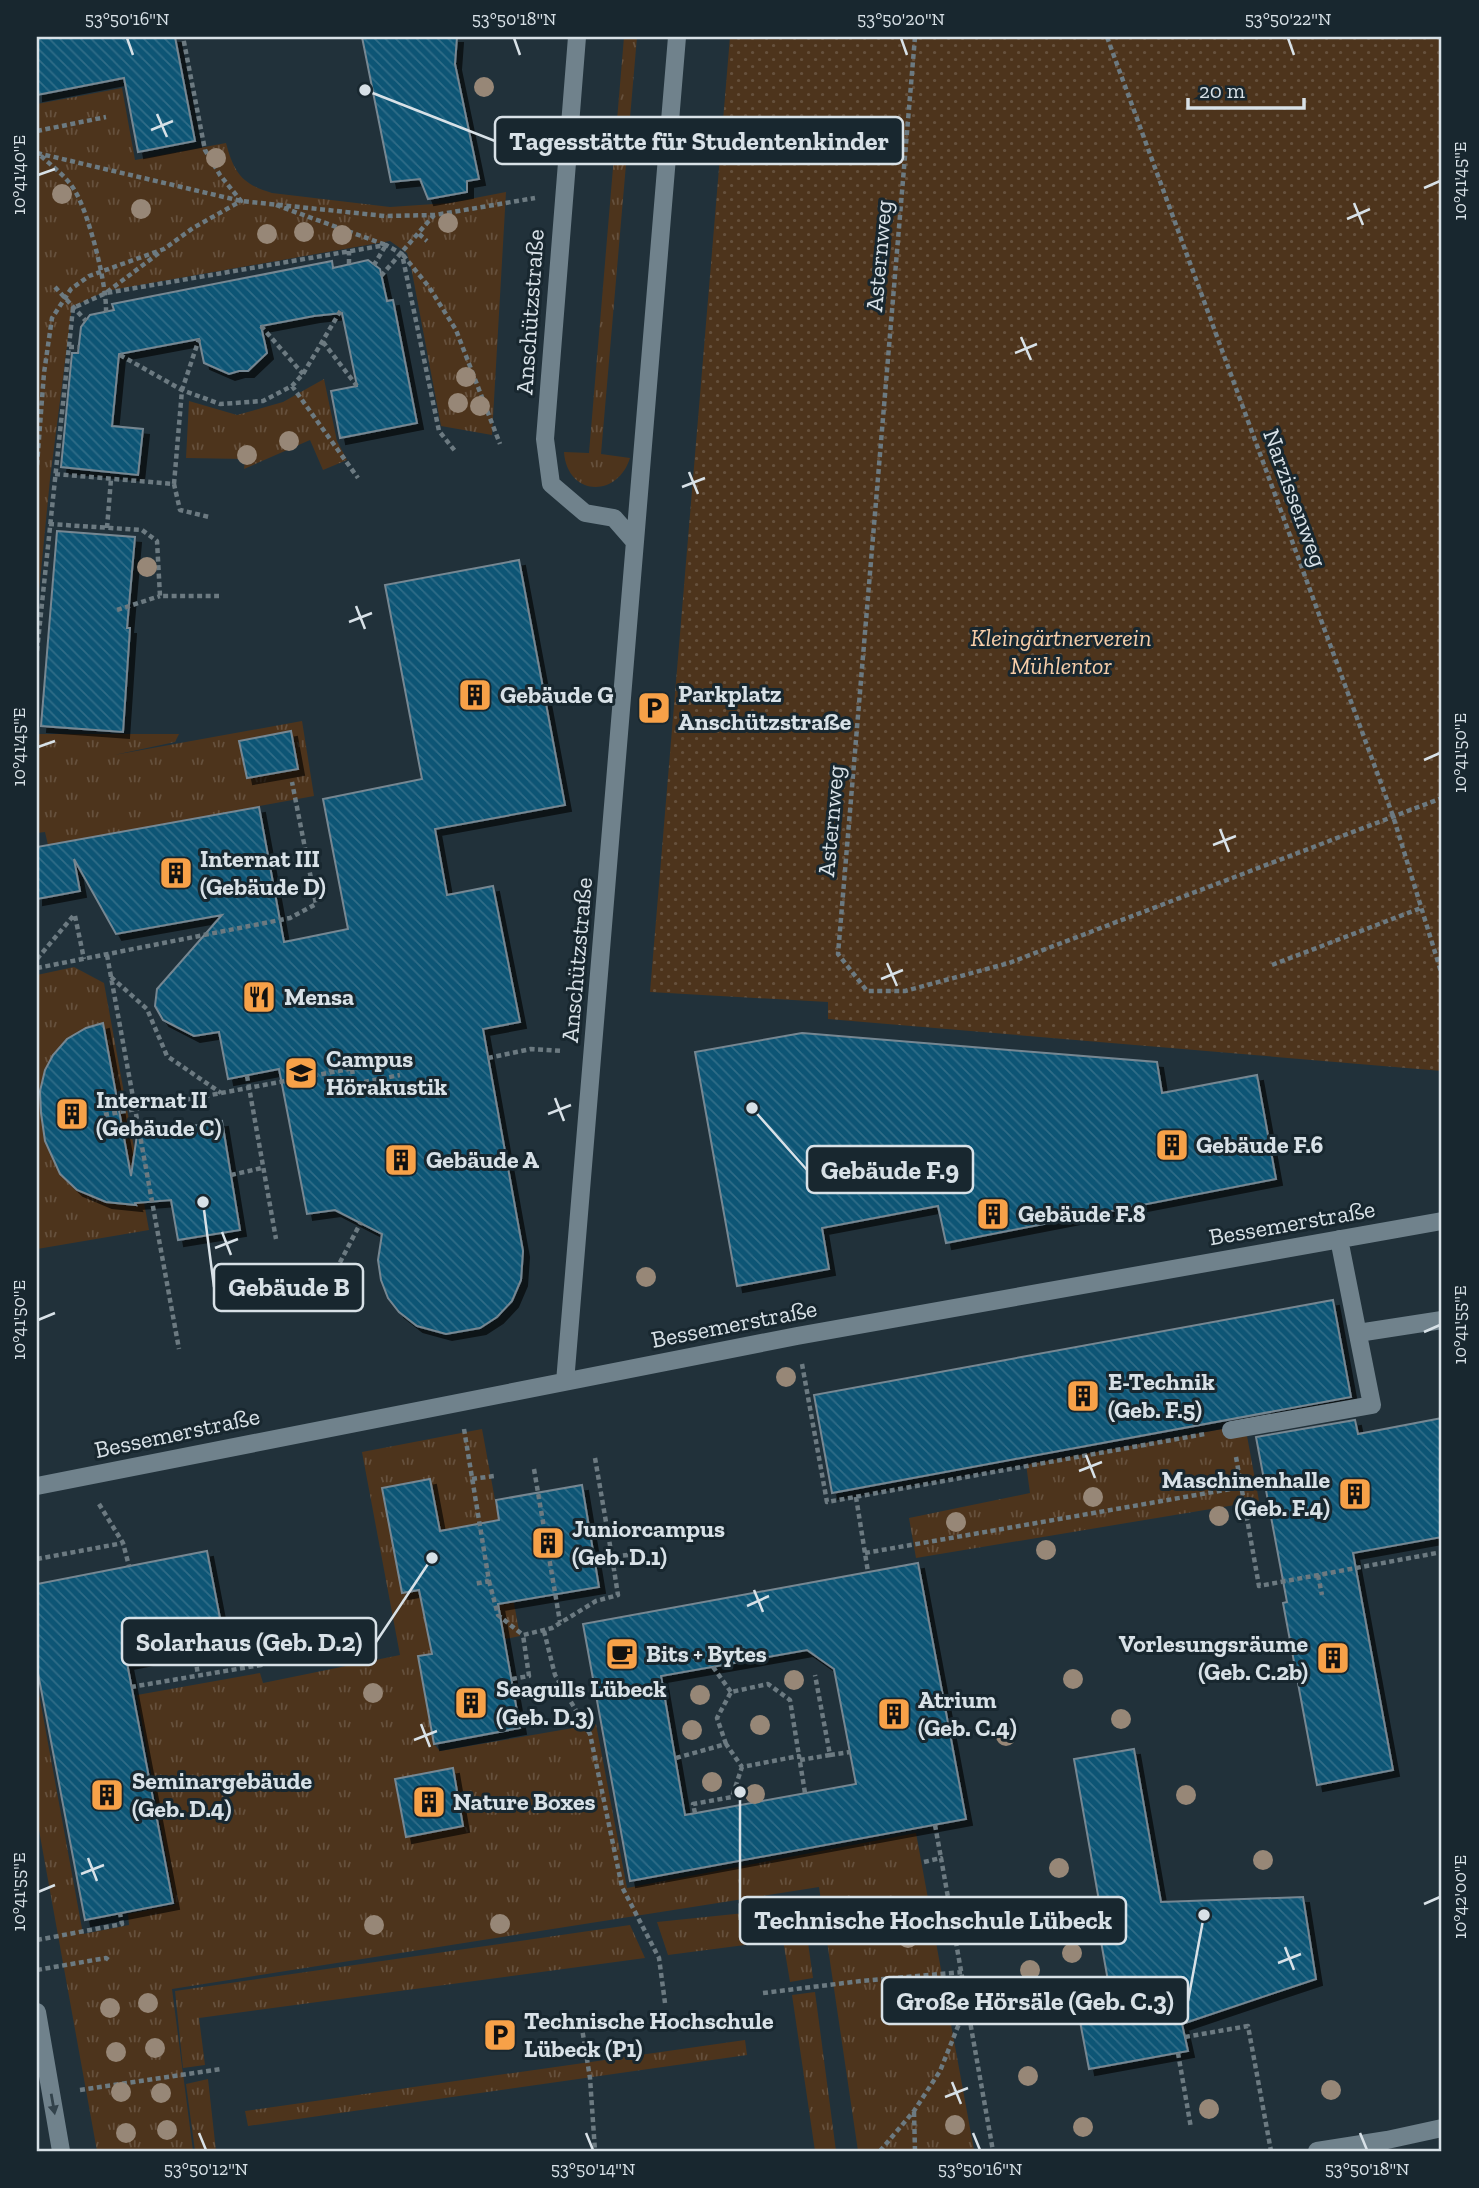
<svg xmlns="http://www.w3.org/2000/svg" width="1479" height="2188" viewBox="0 0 1479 2188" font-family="'Zilla Slab',serif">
<defs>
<pattern id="grass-tufts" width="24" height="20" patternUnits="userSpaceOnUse" patternTransform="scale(1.75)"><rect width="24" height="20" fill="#4d341c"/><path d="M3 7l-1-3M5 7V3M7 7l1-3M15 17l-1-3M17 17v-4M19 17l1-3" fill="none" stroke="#66513d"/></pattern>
<pattern id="park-dots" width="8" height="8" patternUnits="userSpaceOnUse" patternTransform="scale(1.75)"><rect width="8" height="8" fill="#4d341c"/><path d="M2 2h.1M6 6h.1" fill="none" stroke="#66513d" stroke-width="1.8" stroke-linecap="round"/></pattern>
<pattern id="building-back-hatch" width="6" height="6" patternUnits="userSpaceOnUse" patternTransform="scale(1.75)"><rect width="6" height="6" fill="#0d5574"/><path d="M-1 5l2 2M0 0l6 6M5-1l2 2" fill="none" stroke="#306d88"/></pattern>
<filter id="shadow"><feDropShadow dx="6" dy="6" stdDeviation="0" flood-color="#0009"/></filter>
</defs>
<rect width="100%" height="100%" fill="#21313a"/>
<path fill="url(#grass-tufts)" d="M624,37H637L601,454L630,458C617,499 567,496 564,452L589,453Z
M122,88L135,160L226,143C234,173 242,184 272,193L390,207L449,203L506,192L492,435L441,426L412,272L407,253L390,241L106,291L72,307L50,479L37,612V104Z
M324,379L337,441L347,460L323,470L310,440L244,469L245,459L186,458L189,401L237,415L283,402Z
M302,721L314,796L48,845L45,832L37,833V734H179L175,742L114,755Z
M74,967L104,983L149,1230L37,1249V975Z
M1245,1425L1259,1501L916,1558L909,1518L1030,1493L1026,1464Z
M482,1429L520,1636L418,1657L434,1744L440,1751L596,1724L627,1888L916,1833L974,2150L858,2151L819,1887L172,1989L193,2151H97L37,1819V1683L83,1934L129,1925L128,1914L175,1905L137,1695L260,1673L263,1683L400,1655L362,1452Z
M803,1907L813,1978L790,1982L783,1940L668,1955L657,1922Z
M630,1925L645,1958L199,2018L205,2065L183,2068L175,1991Z
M815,1992L836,2151H815L792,1995Z
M745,2040L747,2055L248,2126L245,2111Z
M208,2079L216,2151H195L186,2084Z"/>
<path fill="url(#park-dots)" d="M730,37H1442V1071L828,1019V1002L650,992Z"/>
<path fill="url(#building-back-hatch)" stroke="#768792" stroke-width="2" fill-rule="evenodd" filter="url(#shadow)" d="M37,37H175L195,141L138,152L124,78L37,95Z
M362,37H457L455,64L479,179L467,181V192L428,199L420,179L391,182Z
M368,260L380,269L387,301L393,300L417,423L340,438L331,391L357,386L342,313L314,316L261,326L267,353L248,371H239L229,374L204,363L199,339L119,354L112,426L143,429L138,475L61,467L72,353H78L81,327L90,315L114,310L112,304L332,261L333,268Z
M57,531L135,537L127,628H130L123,732L41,726Z
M519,560L565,805L435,829L447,895L493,886L520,1022L483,1029L523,1251L521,1280L512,1301L497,1317L480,1328L446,1334L417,1326L399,1312L388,1298L381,1280L378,1260L382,1234L335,1210L307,1214L279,1069L228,1079L219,1032L194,1036L163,1020L155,1006L157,989L222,915L116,934L74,859L80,891L37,899V847L259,807L284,942L348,929L323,799L422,779L385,585Z
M291,731L298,769L247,778L239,741Z
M103,1023L131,1176L137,1135L222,1121L240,1230L178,1240L171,1200L135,1203L136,1205L106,1202L77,1190L60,1174L45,1141L41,1113L40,1091L45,1070L53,1055L67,1039L86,1028Z
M802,1033L1157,1062L1162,1093L1257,1075L1276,1179L946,1243L938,1206L822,1228L829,1269L737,1286L695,1052Z
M1333,1300L1351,1397L832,1493L814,1395Z
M1442,1418V1537L1353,1553L1393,1770L1317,1785L1283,1603L1287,1602L1256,1437L1355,1420L1358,1434Z
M430,1479L440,1531L499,1520L496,1500L582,1485L599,1587L498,1604L520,1728L434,1744L418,1656L432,1654L419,1590L402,1593L382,1488Z
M207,1551L225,1644L127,1663L173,1903L85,1920L37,1668V1584Z
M918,1563L966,1819L630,1881L583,1624ZM807,1650L834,1669L856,1784L685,1815L661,1676Z
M1134,1749L1161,1902L1303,1897L1316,1979L1182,2024L1188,2051L1089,2069L1079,2016L1113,2009L1099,1930L1104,1929L1074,1759Z
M453,1768L463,1826L406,1837L395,1779Z"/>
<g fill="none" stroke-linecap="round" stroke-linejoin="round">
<path stroke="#6c7a81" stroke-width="4.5" stroke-dasharray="5 3.5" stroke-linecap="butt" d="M915,37L838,954L867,991H905L1009,963L1442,798
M1107,37L1393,816L1442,975
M37,131L106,117
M37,153L241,201L385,216L435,215L535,198
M41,156C53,167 67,177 75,191C89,214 107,285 106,312
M276,205L386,245L374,265
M419,234L427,241
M403,255L429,287L456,330L500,444
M349,264V251
M381,276L434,215
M55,287L86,321
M107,292L159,253
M261,326L303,374
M323,342L357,386
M69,347H79
M120,355L182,390L220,404L263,401L292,386L303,374L341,310
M292,386L358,478
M37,465L44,373L52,318L71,289L89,276L164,249L193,228L241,201L220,175L205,150L183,37
M55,474L174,484L180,510L209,517
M174,484L182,390L199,339
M49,524L142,530L157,541L160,596H219
M107,528L111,479
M117,610L160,596
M37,651L73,308L106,293L386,245L402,254L439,431L455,451
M75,916L84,959
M107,955L179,1349
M37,959L74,915
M1272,965L1421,908
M37,968L290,918L316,904L292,782
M111,977L147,1009L167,1056L221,1093
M488,1058L531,1049L563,1051
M330,1059L331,1072
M352,1069L354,1084L400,1075
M247,1076L276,1239
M104,1115L397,1060
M231,1175L262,1168
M336,1270L361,1222
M802,1364L827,1502L1205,1434
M464,1429L489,1581L474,1584
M1236,1457L1259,1586L1442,1552
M595,1458L612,1557
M534,1469L560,1622
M472,1479L494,1476
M856,1497L868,1572
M99,1504L123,1543L129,1566
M865,1553L1242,1487
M37,1559L123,1543
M1318,1575L1322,1595
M489,1581L498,1615L523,1635
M544,1631L555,1675L590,1734L622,1887L659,1958L665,2003
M194,1650L198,1675
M713,1667L731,1692
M512,1679L529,1676L523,1635L552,1628L596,1601L618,1595L612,1557L635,1554
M131,1687L261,1665L272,1631
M726,1744L717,1718L731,1692L768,1684L790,1700L799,1756
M830,1755L850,1752
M676,1758L726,1744L742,1767L799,1756L805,1793
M800,1760L830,1755L815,1675
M695,1813L693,1804L732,1797L742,1767
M935,1825L941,1858
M924,1862L941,1858L993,2151
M37,1940L122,1924L120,1913
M37,1970L106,1958L110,1961
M763,1993L861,1981L962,1972
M580,2016L590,2078L595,2151
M1185,2037L1248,2026L1271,2151
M1178,2053L1191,2128
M80,2090L221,2069
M914,2112L915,2151
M880,2151L914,2111L940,2071L967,2004"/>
<path stroke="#70828c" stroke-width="18" d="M577,37L545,439L551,484L585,513L614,518L635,542
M1358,1333L1442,1320
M565,1382L677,37
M1231,1430L1372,1405L1339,1239
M37,1486L797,1336L1442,1221
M37,2012L61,2151
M1317,2151L1387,2140L1442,2128"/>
</g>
<g fill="#978777">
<circle cx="484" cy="87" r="10"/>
<circle cx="216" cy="158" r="10"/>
<circle cx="62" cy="194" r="10"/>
<circle cx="141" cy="209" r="10"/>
<circle cx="448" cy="223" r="10"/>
<circle cx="304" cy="232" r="10"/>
<circle cx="267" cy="234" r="10"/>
<circle cx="342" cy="235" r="10"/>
<circle cx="466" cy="377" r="10"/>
<circle cx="458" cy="403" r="10"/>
<circle cx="480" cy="406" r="10"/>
<circle cx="289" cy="441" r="10"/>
<circle cx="247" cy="455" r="10"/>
<circle cx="147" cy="567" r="10"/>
<circle cx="646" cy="1277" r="10"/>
<circle cx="786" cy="1377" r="10"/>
<circle cx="1093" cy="1497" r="10"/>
<circle cx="1219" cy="1516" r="10"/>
<circle cx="956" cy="1522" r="10"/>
<circle cx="1046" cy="1550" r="10"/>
<circle cx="1073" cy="1679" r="10"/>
<circle cx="794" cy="1680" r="10"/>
<circle cx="373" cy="1693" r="10"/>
<circle cx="700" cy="1695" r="10"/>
<circle cx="1121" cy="1719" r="10"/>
<circle cx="760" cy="1725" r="10"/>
<circle cx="692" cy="1730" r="10"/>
<circle cx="1006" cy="1736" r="10"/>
<circle cx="712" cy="1782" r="10"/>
<circle cx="755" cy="1794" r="10"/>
<circle cx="1186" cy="1795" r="10"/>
<circle cx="1263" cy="1860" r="10"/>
<circle cx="1059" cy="1868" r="10"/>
<circle cx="500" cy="1924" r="10"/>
<circle cx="374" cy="1925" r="10"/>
<circle cx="908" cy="1938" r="10"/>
<circle cx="1072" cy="1953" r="10"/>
<circle cx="1030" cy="1970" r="10"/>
<circle cx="1078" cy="1986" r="10"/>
<circle cx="148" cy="2003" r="10"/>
<circle cx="110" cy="2008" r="10"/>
<circle cx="932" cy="2015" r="10"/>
<circle cx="155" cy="2048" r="10"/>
<circle cx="116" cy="2052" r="10"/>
<circle cx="1028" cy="2076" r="10"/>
<circle cx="1331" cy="2090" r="10"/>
<circle cx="121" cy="2092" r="10"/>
<circle cx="161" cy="2093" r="10"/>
<circle cx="1209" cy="2109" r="10"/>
<circle cx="955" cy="2125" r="10"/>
<circle cx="1083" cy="2127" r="10"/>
<circle cx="167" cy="2130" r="10"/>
<circle cx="126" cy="2133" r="10"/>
</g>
<defs><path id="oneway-solid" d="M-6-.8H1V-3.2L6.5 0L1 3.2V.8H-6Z" transform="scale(1.75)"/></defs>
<use fill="#32424b" href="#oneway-solid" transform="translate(53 2104) rotate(80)"/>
<path fill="none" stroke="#d8e1e7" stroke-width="2.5" d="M127,38L133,55M514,38L520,55M901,38L907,55M1288,38L1294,55M157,114L167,137M151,130L173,121M38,175L55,169M1424,188L1440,181M1354,203L1363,225M1347,219L1370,209M1021,337L1031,360M1015,353L1037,344M689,472L698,494M682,487L705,478M356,606L365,629M349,622L372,613M38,747L55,741M1424,760L1440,753M1220,829L1229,852M1213,845L1236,836M887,963L897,986M881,979L903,970M555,1098L564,1121M548,1114L571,1105M222,1232L231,1255M215,1248L238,1239M38,1320L55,1313M1424,1332L1440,1325M1086,1455L1095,1478M1079,1471L1102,1462M754,1590L763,1612M747,1606L769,1596M421,1724L430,1747M414,1740L437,1731M88,1858L97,1881M81,1874L104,1865M38,1892L55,1885M1424,1904L1440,1897M1285,1947L1294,1970M1278,1963L1301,1954M952,2082L961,2104M945,2097L968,2088M199,2133L206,2150M586,2133L593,2150M973,2133L980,2150M1360,2133L1367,2150"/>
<defs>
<symbol id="building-square" viewBox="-11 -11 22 22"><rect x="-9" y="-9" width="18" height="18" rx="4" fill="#f7a148" stroke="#18272f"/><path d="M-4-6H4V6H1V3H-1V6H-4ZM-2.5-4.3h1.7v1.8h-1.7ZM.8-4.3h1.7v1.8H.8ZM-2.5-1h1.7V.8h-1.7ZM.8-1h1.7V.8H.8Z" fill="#111"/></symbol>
<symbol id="parking-square" viewBox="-11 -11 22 22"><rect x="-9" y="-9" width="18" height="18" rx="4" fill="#f7a148" stroke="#18272f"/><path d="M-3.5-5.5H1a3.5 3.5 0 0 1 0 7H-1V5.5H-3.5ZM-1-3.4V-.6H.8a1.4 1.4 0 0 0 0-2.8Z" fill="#111"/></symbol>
<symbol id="restaurant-square" viewBox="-11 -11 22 22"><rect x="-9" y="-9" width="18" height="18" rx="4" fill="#f7a148" stroke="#18272f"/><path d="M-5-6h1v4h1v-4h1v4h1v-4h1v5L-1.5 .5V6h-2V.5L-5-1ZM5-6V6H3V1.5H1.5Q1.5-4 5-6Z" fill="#111"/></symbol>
<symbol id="school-square" viewBox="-11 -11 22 22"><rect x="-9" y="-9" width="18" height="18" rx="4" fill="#f7a148" stroke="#18272f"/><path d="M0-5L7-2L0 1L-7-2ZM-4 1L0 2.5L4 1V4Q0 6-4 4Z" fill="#111"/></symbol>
<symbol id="cafe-square" viewBox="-11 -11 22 22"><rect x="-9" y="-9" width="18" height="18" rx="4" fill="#f7a148" stroke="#18272f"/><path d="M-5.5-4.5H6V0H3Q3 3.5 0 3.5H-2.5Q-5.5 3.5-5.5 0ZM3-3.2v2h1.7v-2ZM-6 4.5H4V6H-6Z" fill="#111"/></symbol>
</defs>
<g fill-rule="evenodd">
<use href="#building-square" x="456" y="676" width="38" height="38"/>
<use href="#parking-square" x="635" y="689" width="38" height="38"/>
<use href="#building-square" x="157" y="854" width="38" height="38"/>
<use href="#restaurant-square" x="240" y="978" width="38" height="38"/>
<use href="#school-square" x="282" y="1054" width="38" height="38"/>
<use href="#building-square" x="53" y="1095" width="38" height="38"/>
<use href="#building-square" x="1153" y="1126" width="38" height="38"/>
<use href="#building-square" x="382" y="1141" width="38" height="38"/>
<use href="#building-square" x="974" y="1195" width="38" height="38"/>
<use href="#building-square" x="1064" y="1377" width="38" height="38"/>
<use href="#building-square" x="1336" y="1475" width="38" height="38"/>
<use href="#building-square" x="529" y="1524" width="38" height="38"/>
<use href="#cafe-square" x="603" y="1635" width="38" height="38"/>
<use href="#building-square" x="1314" y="1639" width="38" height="38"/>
<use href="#building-square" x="452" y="1684" width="38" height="38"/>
<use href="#building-square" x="875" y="1695" width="38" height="38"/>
<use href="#building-square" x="88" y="1776" width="38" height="38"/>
<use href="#building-square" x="410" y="1783" width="38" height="38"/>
<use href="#parking-square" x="481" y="2016" width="38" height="38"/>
</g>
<g text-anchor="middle" stroke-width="6" stroke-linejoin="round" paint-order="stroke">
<g font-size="24" fill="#d8e1e7" stroke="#18272f">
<text transform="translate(879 256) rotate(-85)" y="8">Asternweg</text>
<text transform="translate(530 312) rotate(-86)" y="8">Anschützstraße</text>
<text transform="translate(1295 498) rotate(70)" y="8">Narzissenweg</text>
<text transform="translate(831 821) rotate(-85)" y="8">Asternweg</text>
<text transform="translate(577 960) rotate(-85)" y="8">Anschützstraße</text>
<text transform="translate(1292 1223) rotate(-10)" y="8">Bessemerstraße</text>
<text transform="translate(734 1324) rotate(-11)" y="8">Bessemerstraße</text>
<text transform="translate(177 1433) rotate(-12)" y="8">Bessemerstraße</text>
</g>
<g font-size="24" font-style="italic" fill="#f7cea9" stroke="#18272f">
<text x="1061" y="646">Kleingärtnerverein<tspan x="1061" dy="28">Mühlentor</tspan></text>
</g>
<g font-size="24" font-weight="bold" fill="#d8e1e7" stroke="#18272f" text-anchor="start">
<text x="678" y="702">Parkplatz<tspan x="678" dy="28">Anschützstraße</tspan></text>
<text x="500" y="703">Gebäude G</text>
<text x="200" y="867">Internat III<tspan x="200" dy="28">(Gebäude D)</tspan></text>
<text x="284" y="1005">Mensa</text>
<text x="326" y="1067">Campus<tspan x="326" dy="28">Hörakustik</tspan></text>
<text x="96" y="1108">Internat II<tspan x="96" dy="28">(Gebäude C)</tspan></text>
<text x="1196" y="1153">Gebäude F.6</text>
<text x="426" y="1168">Gebäude A</text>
<text x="1018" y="1222">Gebäude F.8</text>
<text x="1108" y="1390">E-Technik<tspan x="1108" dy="28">(Geb. F.5)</tspan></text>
<text x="1330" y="1488" text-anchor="end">Maschinenhalle<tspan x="1330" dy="28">(Geb. F.4)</tspan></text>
<text x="572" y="1537">Juniorcampus<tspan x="572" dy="28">(Geb. D.1)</tspan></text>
<text x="1308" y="1652" text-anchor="end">Vorlesungsräume<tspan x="1308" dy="28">(Geb. C.2b)</tspan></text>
<text x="646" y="1662">Bits + Bytes</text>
<text x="496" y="1697">Seagulls Lübeck<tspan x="496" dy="28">(Geb. D.3)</tspan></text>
<text x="918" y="1708">Atrium<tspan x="918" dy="28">(Geb. C.4)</tspan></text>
<text x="132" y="1789">Seminargebäude<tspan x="132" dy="28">(Geb. D.4)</tspan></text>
<text x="453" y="1810">Nature Boxes</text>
<text x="524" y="2029">Technische Hochschule<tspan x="524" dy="28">Lübeck (P1)</tspan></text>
</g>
</g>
<path fill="none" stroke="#d8e1e7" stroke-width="2.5" d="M365 90L495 141M752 1108L807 1170M203 1202L214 1287M432 1558L376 1642M740 1792L740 1920M1204 1915L1188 2001"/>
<g fill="#d8e1e7" stroke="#18272f" stroke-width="2.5">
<circle cx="365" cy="90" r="7"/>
<circle cx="752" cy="1108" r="7"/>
<circle cx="203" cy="1202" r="7"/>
<circle cx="432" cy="1558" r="7"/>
<circle cx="740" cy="1792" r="7"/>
<circle cx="1204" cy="1915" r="7"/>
</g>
<g fill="#18272f" stroke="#d8e1e7" stroke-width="2.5">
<rect x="495" y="117" width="408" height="47" rx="7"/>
<rect x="807" y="1146" width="166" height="47" rx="7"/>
<rect x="214" y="1264" width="149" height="47" rx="7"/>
<rect x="122" y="1618" width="254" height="47" rx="7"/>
<rect x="740" y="1897" width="386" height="47" rx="7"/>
<rect x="882" y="1977" width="306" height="47" rx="7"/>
</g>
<g font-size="26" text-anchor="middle" font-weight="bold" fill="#d8e1e7">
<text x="699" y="150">Tagesstätte für Studentenkinder</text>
<text x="890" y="1179">Gebäude F.9</text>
<text x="289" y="1296">Gebäude B</text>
<text x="249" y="1651">Solarhaus (Geb. D.2)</text>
<text x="933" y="1929">Technische Hochschule Lübeck</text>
<text x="1035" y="2010">Große Hörsäle (Geb. C.3)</text>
</g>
<rect width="1479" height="2188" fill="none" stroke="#18272f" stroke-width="77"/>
<path d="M1188 98v10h116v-10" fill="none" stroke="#d8e1e7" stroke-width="3.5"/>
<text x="1199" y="98" font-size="21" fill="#d8e1e7" stroke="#18272f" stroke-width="5" paint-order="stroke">20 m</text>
<rect x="38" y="38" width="1402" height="2112" fill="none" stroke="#d8e1e7" stroke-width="2.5"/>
<g font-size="18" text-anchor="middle" fill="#d8e1e7">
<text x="127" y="25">53°50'16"N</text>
<text x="514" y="25">53°50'18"N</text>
<text x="901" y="25">53°50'20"N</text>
<text x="1288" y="25">53°50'22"N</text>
<text transform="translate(19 175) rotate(-90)" y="6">10°41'40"E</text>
<text transform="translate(1460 181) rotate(-90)" y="6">10°41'45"E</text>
<text transform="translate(19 747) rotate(-90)" y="6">10°41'45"E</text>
<text transform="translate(1460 753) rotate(-90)" y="6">10°41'50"E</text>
<text transform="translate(19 1320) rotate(-90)" y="6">10°41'50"E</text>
<text transform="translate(1460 1325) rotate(-90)" y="6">10°41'55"E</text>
<text transform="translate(19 1892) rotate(-90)" y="6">10°41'55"E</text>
<text transform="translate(1460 1897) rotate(-90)" y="6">10°42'00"E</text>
<text x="206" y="2175">53°50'12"N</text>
<text x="593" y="2175">53°50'14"N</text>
<text x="980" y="2175">53°50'16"N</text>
<text x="1367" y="2175">53°50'18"N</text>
</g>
</svg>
